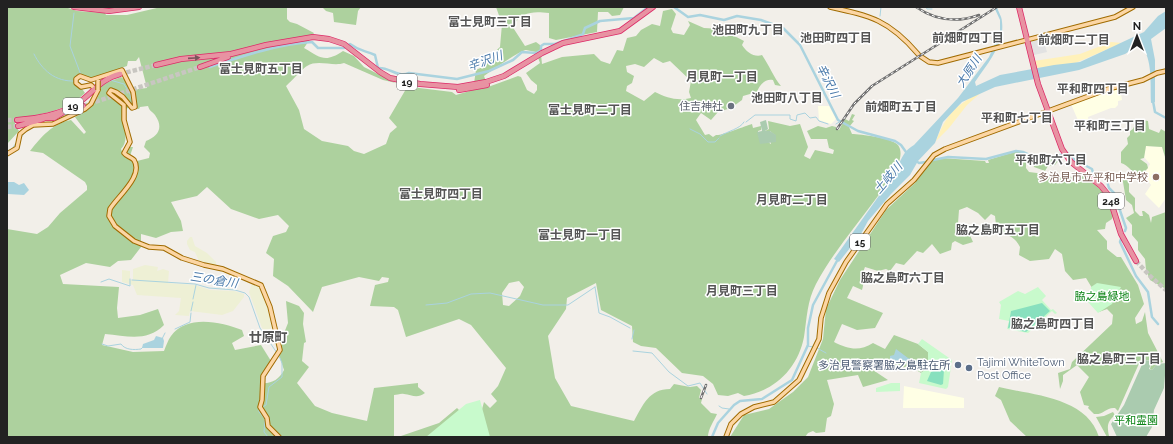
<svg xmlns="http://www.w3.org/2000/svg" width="1173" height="444" viewBox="0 0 1173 444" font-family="Raleway,'Noto Sans JP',sans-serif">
<rect width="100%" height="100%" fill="#f2efe9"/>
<path fill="#ffffe5" d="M1120,87L1122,100L1118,101V105L1115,108H1111L1088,117L1089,122L1080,125L1071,104Z
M818,106H829L836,119L831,124L819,120Z
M1146,146L1162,147L1166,163V198L1159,208L1145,194L1151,185L1144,175L1150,164L1144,157Z
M904,386L964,398V408H903Z"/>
<path fill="#eef0d5" d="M190,237H192L195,246L207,253L216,262V265L199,261L195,252L190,250L187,244V241Z
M145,265L158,267L157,271L163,269L169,271L168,283L195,285L210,290L234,291L244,294V297L233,311L222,315L190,311L189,316L175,315L179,311L181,298L137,295L133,285L122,282V270L130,271V280H133V269Z
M252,283L261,288L270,310L272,328L268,330L270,337H275L278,349L262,328L249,292Z"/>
<path fill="#add19e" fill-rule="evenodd" d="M7,7H65L77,11L105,13L106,15H127L161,7H287V19L290,22L297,24L314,33L304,48C321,58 325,63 343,51L354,56L364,67L396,83L383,80L344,63C333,67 318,59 307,66C303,68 291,82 286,86L299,110L304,129L322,141L348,146L354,151L364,154L386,144L390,133L397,127L389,118L406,89L411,87L452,92L456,95L473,90L476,70C492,64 489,57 500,47L502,24L496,7H624L620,15L612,16L608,12H598L597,32L556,40L549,38V13C531,11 523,12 512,26L525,46L536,42L540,45L542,64L562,57L594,54L601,61L610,64L617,50L623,51L627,38L636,36L641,30L652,24L660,26L663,11L672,9L676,14L671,29L673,33L684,35L690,25L688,21L704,28L721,29L744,41L742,45C746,52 755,58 762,55C769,65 774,78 781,86L775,85L773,80C766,78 759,85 757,92L743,96L742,100L731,108L718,112L711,120L701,113L696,120L705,135L709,134L713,137L716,135C721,136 745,126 752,124L753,128L761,126V130L758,131V136L771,144V142H776V136L770,131H765L769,129L768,121L790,126L800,124L808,147L804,156L810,159L815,150L833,154L834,150L829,148L827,139H811L807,131L818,126L826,128L832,126L836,127V129L839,130L845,119L849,121L852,114L855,115L852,120L854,121L849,127L852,134C860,134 892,138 898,145C904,153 898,165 895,173C891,182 881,191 875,200C855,227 832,254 816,284C807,301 807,318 804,337C798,368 775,391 744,396L738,393L728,396L718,395L713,384L703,376L682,373L656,348L641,346L633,342L632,326L601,310L596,283L567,298L566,309L548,336L555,378L571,406L634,421C643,405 649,389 670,389L674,384L690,387L697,386L701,390L699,398L702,399L701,403L711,413L717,414C714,421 708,429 708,437H398L439,423L457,408L465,416L481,413L484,402L490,408L497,401L491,394L498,386L506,368L471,325L459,319L406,337L398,310L394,307L370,306L375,285L388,282L389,278L382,277L379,281L359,277L322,287L313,312L288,286L273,276L274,259L266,253L273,236L286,232L289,226L278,215L259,219L231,209L207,187L197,196L171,202L181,221L183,231L171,232L156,238L141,234V247L131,260L118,261L110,267L86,263L60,275L63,284L119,287L117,308L118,318L140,315L158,309L164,325C147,342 128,336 105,334L102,345L133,352L164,351C166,346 168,340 171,336C187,314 221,322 242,330L244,336L232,343L235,350L261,345L271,361L261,377V383C271,384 279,380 284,370L279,355L282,352L280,343L288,323L286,301L299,306L304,313L303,324L306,342L304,343L302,361L309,367L297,383L315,406L332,413L367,421L374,388L418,383V387L425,393C417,399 412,395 404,394C401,393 397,395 394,395V437H7V229L37,234L48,227L60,213L87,190V186L85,182L43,153L30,151C41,137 53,123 71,120L84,134L86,132L75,117C89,110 99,102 101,85L121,77C129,82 132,92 133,101L128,108L123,110C121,123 131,139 121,149L123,154L130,147H133L129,159L133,162L149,158L150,153L144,147L146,141C158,136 164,128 155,115C152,111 150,112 148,106L140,107L139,109L135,108L136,102L134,92L138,89L147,88L139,57L136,61H128L127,66L92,78L86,77L75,79L85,93C66,112 40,114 15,119V124L19,131L7,144ZM526,50L536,52L540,63L526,73L531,80L537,85V90L534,94L527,90L521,77L518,76L488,87L484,76C492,70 519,51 526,50ZM654,58L663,63L670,61L691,81L689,92L691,98C677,101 667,98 655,92L644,101L626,91L627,86L632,83L634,76L627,72L626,66L635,64L644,67ZM519,281L524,287L520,296L509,306L503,305L502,293L509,283Z
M322,7H361L358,11L356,25L334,22L333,13L326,11Z
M1143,120L1148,121L1149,129L1159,133L1161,129L1166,132V160L1162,147L1146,146L1144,158L1140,159L1147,164L1148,168L1142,174C1132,175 1129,165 1121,163V152L1128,144L1127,138L1130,135V131L1133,129L1136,122Z
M1018,151L1039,162L1060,155L1061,157L1055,165L1048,166L1045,171L1034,167L1033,163L1031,162L1030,164L1026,163V168L1029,172C1034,173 1040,173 1045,174C1052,176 1058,181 1065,174L1076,179L1080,175V172L1107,195L1113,216L1112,219L1106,223L1105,229L1097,230L1107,241V249L1117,257H1121L1138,285L1144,304L1135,318L1136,324L1142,321L1145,312L1148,333L1163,362L1157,364L1152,370L1150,369L1152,361L1141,359L1118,411L1115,408C1106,407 1104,415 1094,414L1088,408L1089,406L1084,405L1080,392L1089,377L1077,365L1063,375V381L1060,389L1058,373L1070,369L1072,362L1112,324L1113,315L1107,309L1099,312L1092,288L1086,278L1073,280L1065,271L1062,254L1055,249L1049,259L1030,261L1019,255L1020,247C1015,237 1008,234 997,234L995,216L991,214L985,220L978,213L967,207L959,210L958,223L967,229L973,242L963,245L955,241L952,243L951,250L940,254L932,244L923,253L917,251L904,265L896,263L890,271L886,269L878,271L865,267C861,276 865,281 862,290L853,286L847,298L883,313L875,328L857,330L842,324L834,342C848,349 859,352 873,343L885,349L894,335L918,344L928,352C928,361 929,368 921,373L910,366L896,369L876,365L873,370L888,380L863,387L858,375L827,380L834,404L831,416L827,418L825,432L816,433L813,431L808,433L805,437H730L744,415L769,409L793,392L808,377L823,339L826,309L840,280L886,210L915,183L931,161L941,158L985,161L986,163H989L988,160Z
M1122,176H1125L1129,183V192L1135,198V211L1140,216H1143L1142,211H1144L1149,215L1151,223L1152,217L1166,212V289L1150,280L1146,270L1145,259L1138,250V242L1132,235V225L1126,218L1134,213L1132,205L1126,200Z
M999,387C1032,395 1087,397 1099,437H1027L1010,421L1001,400L995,396Z
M1113,412L1115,415C1107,422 1107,426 1109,436L1107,437L1096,417L1104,416Z"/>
<path fill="#fff1ba" d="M1111,42L1122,43L1073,64L1036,68L1034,61L1080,54Z
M983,91L967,105L949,128L936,141C947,113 956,105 983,91Z"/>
<path fill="#aacbaf" d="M766,120L768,129L765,131H770L776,135V142L760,144L757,132L762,131L760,122Z
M1144,360L1152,361L1149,369L1152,370L1157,364L1166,363L1164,388L1154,410L1152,427L1146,437H1117L1111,424L1124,405Z"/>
<path fill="#c8facc" d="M1097,283L1121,287L1112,304L1098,313L1088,302L1090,300L1091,287Z
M1038,287L1046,296L1042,300L1051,310L1053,309L1057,313L1055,314L1052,311L1028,333L1007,329L1009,321L999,319L1001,305L999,302L1018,291L1025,294Z
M922,339L952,360L948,387L946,389L919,383L921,373C929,368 928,361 928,352L918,344Z
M891,383H900V391L876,392V388Z
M480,400L490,437H426L466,404Z"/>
<path fill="#88e0be" d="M1042,303L1050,311L1026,332L1008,328L1011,311Z
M937,369L944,370L943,384L941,385L927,381L931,372Z"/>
<path fill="#e2e2e2" d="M1041,38L1042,42H1044L1047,52L1034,55L1031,42Z"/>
<path fill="#aad3df" d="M994,7H997C998,12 1002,16 1002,22C1005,44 987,64 975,82L976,86L1000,75L1054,65L1080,62L1144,32L1158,16L1166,11V28L1151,39L1155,60V102L1151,103C1150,82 1153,61 1141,44L1125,54L1079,70L995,87L962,102L943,122L935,143L918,161L910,175L891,194L868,221L861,234L839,262L834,259L893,176C900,165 901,152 914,145L958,98L989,57L1000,32V20Z
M7,182H14L19,185L24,183L29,190L24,195L8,194Z
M156,336L163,338L164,341L163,348H142L143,344L154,340Z
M896,349L908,358L917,361V364L900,360L895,364H890V356L894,355Z"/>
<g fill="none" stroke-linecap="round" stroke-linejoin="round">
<path stroke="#aad3df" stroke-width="1" d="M926,7L927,9H932
M74,13L70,46L81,75
M880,16L881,7
M34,54C42,70 55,82 75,81
M110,80L124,84L130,94L133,106
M59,119L66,114
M746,122L755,115H790V119L796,121L797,115L805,113L810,118L816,117L819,121L828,124
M836,124L841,121
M43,126H52
M690,129L700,134L708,142H715L719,138
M720,136C728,131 740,129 744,122
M20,139L26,131
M7,151L12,149L16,143
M132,280L195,284L209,288L235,290L245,293L249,297L260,328L277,353
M101,282L109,279L130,286V279
M595,287L599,313L610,317L630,328
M193,299L196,285
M426,305L447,303L471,294L490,293L543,305H568L595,287
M191,311L193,302
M175,329L190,322L191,313
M162,339L165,333
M632,339L634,330
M102,344L108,346L121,344C125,350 134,350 141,349L143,347
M807,346L814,347
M817,348L826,353
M633,351L652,353L669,372L688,386L700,383L707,394
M719,406L722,408L729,409
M262,407L266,405L269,387L282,377V363L279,356
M259,410V412L265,419L264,432L268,437"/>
<path stroke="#aad3df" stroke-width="2.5" d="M674,7L688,17L700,15L724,20L737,16L761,20L783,28L800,45L838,120L858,131L895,141L901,145L906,152
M348,45L350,44C361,52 364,50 375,55L378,68C390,67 397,78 409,73L457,79L489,71L513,60L522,52L536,53L541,50V46L544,44H555L581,35L583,34L585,28L600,21L634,18L648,7
M210,67C243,56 278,44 312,42L318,48H344
M1153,101L1155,112L1166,118
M933,160L948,157L986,159L1016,151L1023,152L1042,161L1067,153L1075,160L1092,169L1094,177L1106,178L1109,188L1114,193L1126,228L1125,231
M916,161L919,163L926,162
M1121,239L1120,242L1136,276L1148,292L1152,317L1158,324
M712,437L718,423L734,405L740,401L762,399L792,380L808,345V328L813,305L838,259"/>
<path stroke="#c8c6c1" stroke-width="4.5" stroke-dasharray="4.5 2" stroke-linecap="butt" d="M120,74L156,65
M83,106L200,67
M7,120H17
M7,127L18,126
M1136,261L1151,277L1166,290"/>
<defs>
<path id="major" d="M830,7C871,16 889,20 918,54
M920,56L929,62L938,63L1115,17L1133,7
M94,88L91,85L81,87L76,83V79L80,76L91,80L122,70L133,92L135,107L132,108L123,97L116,92L111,90L109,93L124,105V120L130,142L124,153C126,156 131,157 134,160C144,176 117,197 110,209L109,216L115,226L134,241L149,247L164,248L182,258L204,265L223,269L261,285L270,307L280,350L263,376L262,400L260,407L267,418L268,426L279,437
M7,154L17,148L20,134L26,129L33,125L53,124L85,109L91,104L98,90
M726,437L731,424L741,414L754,407L774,402L799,380L819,339L821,318L829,293L846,262L887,204L914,180L934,155L945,149L1108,89L1143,80L1157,73L1166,71"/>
<path id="highway" d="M74,7L109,11L139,7
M1019,7L1038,84L1062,149L1071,162L1101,186L1109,196L1121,234L1136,261
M156,65L181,59L231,54L266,45L313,37L329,39L344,44L380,72L390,78L420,84L458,87L486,82L504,76L542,53L563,43L620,31L653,7
M200,67L228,57
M459,90L487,85
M71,110L83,106
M45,118H54L62,113
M17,120C36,119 61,114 77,104C93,93 100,79 120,74
M18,126L43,119"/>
</defs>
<use href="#major" stroke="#a06b00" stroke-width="5.5"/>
<use href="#highway" stroke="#dc2a67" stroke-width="6"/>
<use href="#major" stroke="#fcd6a4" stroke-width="3.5"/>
<use href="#highway" stroke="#e892a2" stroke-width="4.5"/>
<defs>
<path id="rail" d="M916,7C935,20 957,23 979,15
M837,129L854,104L872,86L997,7
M701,398L706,385"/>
</defs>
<use href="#rail" stroke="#707070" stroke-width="2.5"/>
<use href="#rail" stroke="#fff" stroke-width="1" stroke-dasharray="3" stroke-linecap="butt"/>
<defs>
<path id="major-bridge" d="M98,90V81"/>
</defs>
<use href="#major-bridge" stroke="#a06b00" stroke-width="5.5" stroke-linecap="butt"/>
<use href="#major-bridge" stroke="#fcd6a4" stroke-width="3.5"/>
</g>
<defs><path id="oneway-solid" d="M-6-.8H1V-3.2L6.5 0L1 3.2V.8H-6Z"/></defs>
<use fill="#7b545c" href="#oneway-solid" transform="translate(194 58) rotate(-4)"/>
<circle fill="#6b7280" stroke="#fff" stroke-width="1.5" cx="731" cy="106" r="4"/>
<circle fill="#8d6e63" stroke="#fff" stroke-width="1.5" cx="1156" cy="177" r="4"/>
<g fill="#5c6f8a" stroke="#fff" stroke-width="1.5">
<circle cx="958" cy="365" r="4"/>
<circle cx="969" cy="368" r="4"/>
</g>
<g text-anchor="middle" stroke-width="3" stroke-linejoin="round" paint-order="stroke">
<g fill="#fff" stroke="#646464" stroke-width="1">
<rect x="397" y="74" width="20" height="16" rx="3"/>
<rect x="63" y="98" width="20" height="16" rx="3"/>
<rect x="1098" y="193" width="26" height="16" rx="3"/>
<rect x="850" y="234" width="20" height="16" rx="3"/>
</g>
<g font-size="10" font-weight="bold" fill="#222">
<text x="407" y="86">19</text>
<text x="73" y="110">19</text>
<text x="1111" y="205">248</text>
<text x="860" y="246">15</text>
</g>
<g font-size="11" fill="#5b616d" stroke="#fff" text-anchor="end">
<text x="723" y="110">住吉神社</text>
</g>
<g font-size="11" fill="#785e54" stroke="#fff" text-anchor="end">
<text x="1148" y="181">多治見市立平和中学校</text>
</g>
<g font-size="11" fill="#0c8416" stroke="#fff">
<text x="1102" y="300">脇之島緑地</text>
<text x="1136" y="424">平和霊園</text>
</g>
<g font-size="11" fill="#4e5e75" stroke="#fff" text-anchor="start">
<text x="977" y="366">Tajimi WhiteTown<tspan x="977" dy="13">Post Office</tspan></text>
<text x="950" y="369" text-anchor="end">多治見警察署脇之島駐在所</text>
</g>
<g font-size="12" font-weight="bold" fill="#555" stroke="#fff">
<text x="490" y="26">富士見町三丁目</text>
<text x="748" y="34">池田町九丁目</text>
<text x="836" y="42">池田町四丁目</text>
<text x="968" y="42">前畑町四丁目</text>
<text x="1074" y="44">前畑町二丁目</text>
<text x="261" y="73">富士見町五丁目</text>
<text x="722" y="81">月見町一丁目</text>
<text x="1093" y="93">平和町四丁目</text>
<text x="787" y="102">池田町八丁目</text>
<text x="901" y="111">前畑町五丁目</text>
<text x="590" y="114">富士見町二丁目</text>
<text x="1017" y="122">平和町七丁目</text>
<text x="1110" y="130">平和町三丁目</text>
<text x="1051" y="164">平和町六丁目</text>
<text x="441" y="198">富士見町四丁目</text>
<text x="792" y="204">月見町二丁目</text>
<text x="998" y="234">脇之島町五丁目</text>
<text x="580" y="239">富士見町一丁目</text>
<text x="903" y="282">脇之島町六丁目</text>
<text x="742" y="295">月見町三丁目</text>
<text x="1053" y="328">脇之島町四丁目</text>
<text x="1119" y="363">脇之島町三丁目</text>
</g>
<g font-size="12" font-style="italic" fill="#4a7aab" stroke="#fff">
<text transform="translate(485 61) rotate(-19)" y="4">辛沢川</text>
<text transform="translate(969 71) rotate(-57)" y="4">大原川</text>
<text transform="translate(828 81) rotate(63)" y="4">辛沢川</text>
<text transform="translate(888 178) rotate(-49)" y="4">土岐川</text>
<text transform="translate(214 280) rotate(9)" y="4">三の倉川</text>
</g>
<g font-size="13" font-weight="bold" fill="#555" stroke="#fff">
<text x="268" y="342">廿原町</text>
</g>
</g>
<rect width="1173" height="444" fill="none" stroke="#222222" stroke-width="16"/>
<g transform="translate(1137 36)" stroke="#ffffff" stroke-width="3" paint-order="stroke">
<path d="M0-3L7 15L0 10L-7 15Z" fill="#222222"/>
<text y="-6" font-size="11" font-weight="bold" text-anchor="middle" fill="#222222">N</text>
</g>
</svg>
